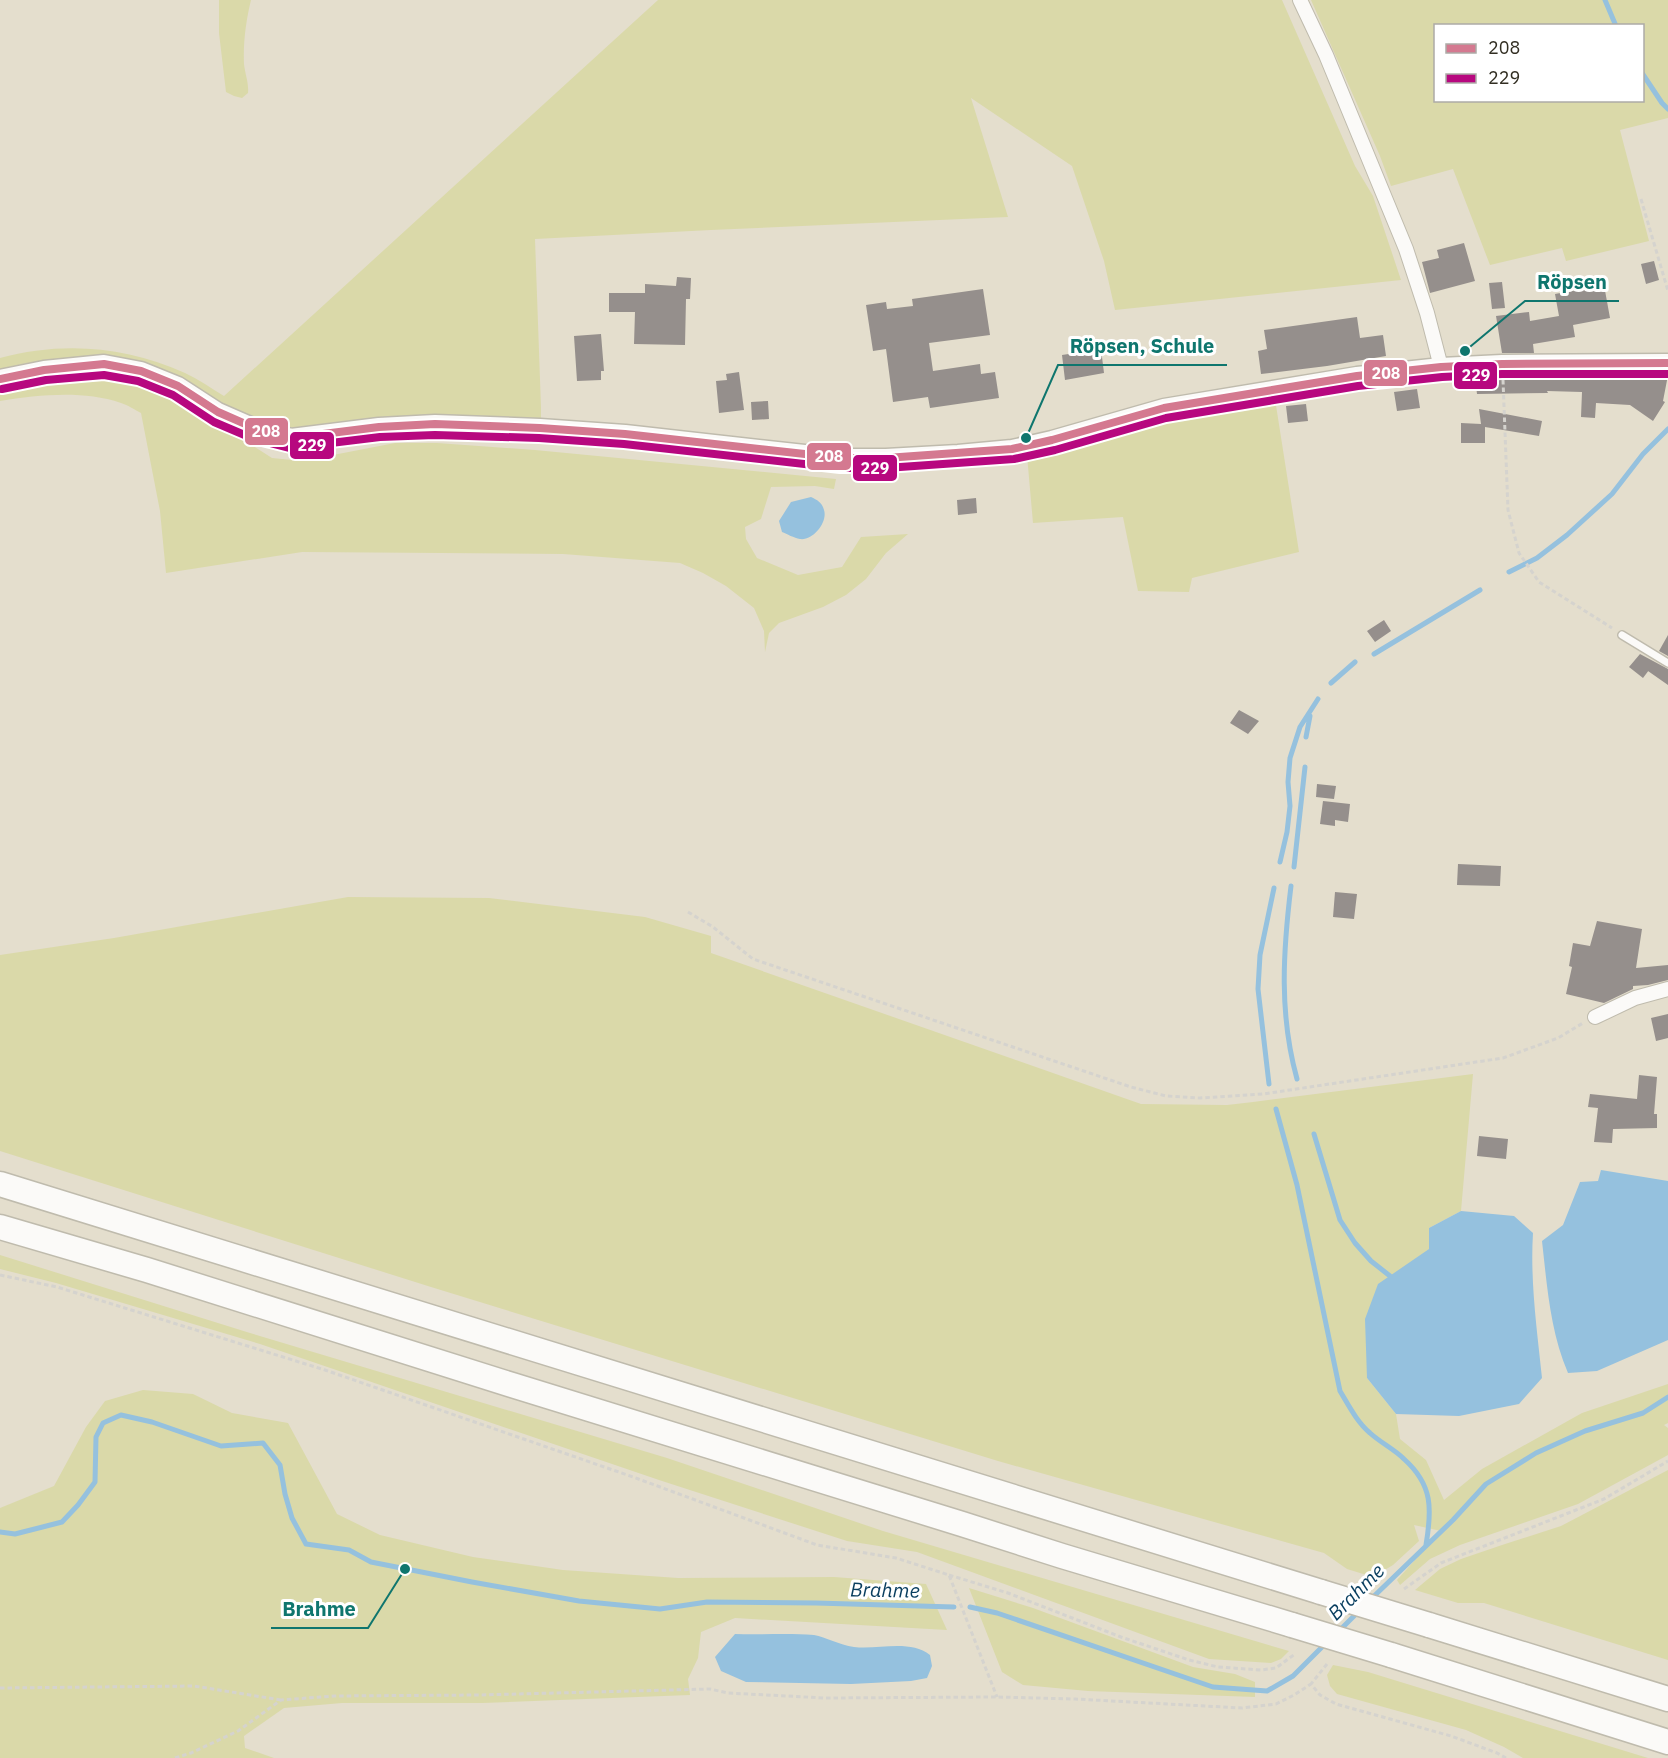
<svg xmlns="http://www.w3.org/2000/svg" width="1668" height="1758" viewBox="0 0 1668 1758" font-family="'IBM Plex Sans',sans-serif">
<rect width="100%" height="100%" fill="#e4decd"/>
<path fill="#dad9a9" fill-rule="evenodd" d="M219,0H251C246,20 243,43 244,64C245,74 249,83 248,93L242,98L234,96L226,92L219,33Z
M658,0H1282L1355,166L1373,196L1401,280L1115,310L1104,261L1072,166L971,98L1008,217L711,230L535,239L541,407V422L312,431L263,425L220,404L192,383L135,361L88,357L22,364L0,370V358C62,341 126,346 185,373C198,379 211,388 224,396Z
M1311,0H1668V118L1620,130L1649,241L1566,261L1562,248L1490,265L1453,169L1391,186L1380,156ZM1436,26H1642V100H1436Z
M73,374H117L135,377L167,391L272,458L302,461L395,443H437L535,450L836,479L834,489L815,486L771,487L761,519L745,527L746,539L757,558L798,575L842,567L861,537L908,534L886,553L866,579L846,595L823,607L779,623L769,633L765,652L764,631L754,608L726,586L703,573L680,563L563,554L302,552L166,573L160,511L141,413C135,410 128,405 121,403C82,390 39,395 0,401V387Z
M1275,399L1299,552L1192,578L1189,592L1138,591L1123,517L1033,523L1027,455L1216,409Z
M348,897L489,898L645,917L711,936V953L1141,1104L1227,1105L1253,1102L1473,1074L1461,1211L1429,1228V1249L1367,1378L1396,1414L1400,1439L1426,1460L1444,1500L1482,1469L1582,1413L1668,1384V1423L1664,1425L1668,1428V1455L1578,1504L1460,1545L1430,1559L1400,1585L1397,1580L1441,1531L1414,1525L1419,1541L1393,1565L1373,1577L1347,1569L1324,1553L998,1461L431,1287L0,1151V955L114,938Z
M0,1255L250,1333L667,1458L883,1531L1289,1651L1281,1659L1271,1663L1209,1659L917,1552L847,1541L659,1480L260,1344L56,1283L0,1269Z
M143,1390L193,1394L232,1413L288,1423L337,1514L380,1535L473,1557L563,1570L678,1578L834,1577L926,1584L947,1630L735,1618L701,1632L698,1658L688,1679L690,1695L483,1703H342L284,1708L244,1736L245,1748L274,1758H0V1508L54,1486L86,1427L105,1401Z
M1668,1470V1660L1484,1603H1458L1415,1590L1440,1569L1461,1559L1502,1545L1561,1526Z
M969,1588L1033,1608L1193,1667L1235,1674L1255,1682V1697L1088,1691L1023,1685L1002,1672Z
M1333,1665L1368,1672L1648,1758H1523L1504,1747L1466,1730L1337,1694L1330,1686L1327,1675Z"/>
<path fill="#95c1de" d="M811,497C817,500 822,502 824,510C828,522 813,541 800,539C794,538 787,534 782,532L779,521L791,502Z
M1601,1170L1668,1181V1340L1597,1371L1568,1373C1550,1331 1547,1285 1542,1241L1563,1225L1580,1182L1598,1181Z
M1461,1211L1514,1216L1533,1233C1530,1281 1537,1330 1542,1378L1519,1404L1459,1416L1396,1414L1367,1378L1365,1319L1378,1284L1429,1249V1228Z
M735,1634C761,1635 788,1633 814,1635C826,1637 839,1645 854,1647C878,1650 910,1639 930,1655L932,1666L927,1678L911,1681L851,1684L746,1682L721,1671L715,1657Z"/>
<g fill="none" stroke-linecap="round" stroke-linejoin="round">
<path stroke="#95c1de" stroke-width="5" d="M1605,0L1616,26
M1642,73L1662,103L1668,109
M1509,572L1537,558L1567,535L1612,494L1643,454L1668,429
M1374,654L1480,590
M1331,683L1355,662
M1306,737L1310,716
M1280,862L1287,832L1290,806L1288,782L1290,758L1300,727L1318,699
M1294,867L1305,767
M1291,886C1283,952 1279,1014 1297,1079
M1269,1084L1258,989L1260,955L1274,888
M1276,1109L1297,1185L1340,1391C1349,1406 1357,1422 1370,1433C1381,1443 1394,1449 1404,1459C1433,1485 1432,1509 1426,1545
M1314,1134L1340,1220L1355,1243L1371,1261L1390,1276
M0,1532L15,1534L62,1522L78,1505L95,1482L96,1437L103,1423L121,1415L152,1422L221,1446L263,1443L280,1465L285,1494L292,1518L306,1544L349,1550L371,1562L472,1582L579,1601L660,1609L707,1602L816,1603L954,1607
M1370,1600L1453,1520L1486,1484L1536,1453L1585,1431L1643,1413L1668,1397
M970,1607L997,1613L1213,1687L1267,1691L1293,1676L1327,1642
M1338,1632L1359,1611"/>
</g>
<path fill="#958f8c" d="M1464,243L1475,281L1430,293L1422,262L1439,258L1437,250Z
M1654,261L1659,280L1646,284L1641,264Z
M677,277L691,278L690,299H686L685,345L634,344L635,312H609V293H645V284L676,286Z
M1502,282L1505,308L1492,309L1489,283Z
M1604,285L1610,318L1573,325L1575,337L1533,344L1534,353H1502L1496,316L1529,312L1530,321L1559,316L1555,294Z
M983,289L990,335L929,343L933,371L980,364L981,374L995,372L999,398L930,408L928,397L893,402L886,349L873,351L866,305L886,302L887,309L913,306L912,299Z
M1357,317L1360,338L1383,335L1386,356L1327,366L1261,374L1258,351L1267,349L1264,330Z
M601,334L604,371H601V380L577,381L574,336Z
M1101,349L1104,373L1065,380L1062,355Z
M739,372L744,410L719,413L716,381L727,380L726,374Z
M1502,375H1607L1649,377V375H1668L1663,401L1665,402L1653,421L1630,405L1596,403L1595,418L1581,417L1582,392L1547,391L1548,393L1477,394L1475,377Z
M1417,389L1420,408L1397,411L1394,392Z
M768,401L769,419L752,420L751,402Z
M1306,404L1308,421L1288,423L1286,406Z
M1479,409L1542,421L1539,436L1485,427V443H1461V423L1481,424Z
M976,498L977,513L958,515L957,500Z
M1384,620L1391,631L1375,642L1367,631Z
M1668,635V656L1659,651Z
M1640,654L1668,669V685L1648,671L1649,670L1643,678L1629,667Z
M1239,710L1259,721L1248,734L1230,723Z
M1317,784L1336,786L1334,799L1316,797Z
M1323,801L1350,804L1348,822L1335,820V826L1320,824Z
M1458,864L1501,866L1500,886L1457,885Z
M1335,892L1357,894L1354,919L1333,917Z
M1597,921L1642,929L1636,968L1668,965V980L1648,985L1633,986V989L1604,1003L1566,994L1572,967L1569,966L1573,943L1590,946Z
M1668,1014V1038L1656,1041L1651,1018Z
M1639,1075L1657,1077L1654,1114H1657V1128L1613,1129L1612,1143L1594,1142L1598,1108L1588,1107L1590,1094L1637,1099Z
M1479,1136L1508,1139L1506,1159L1477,1156Z"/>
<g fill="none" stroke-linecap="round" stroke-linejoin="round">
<defs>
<path id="lane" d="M1622,635L1668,663"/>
<path id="street" d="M1300,0L1326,55L1406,249L1427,313L1441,367
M1595,1017L1635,998L1668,989"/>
<path id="secondary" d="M0,379L44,370L104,364L141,371L178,386L218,412L257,429L291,438L379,427L435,424L540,428L625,434L841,458H886L958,454L1012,449L1052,440L1164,408L1357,376L1441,367L1502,364L1668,363"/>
<path id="highway" d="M0,1184L1321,1592
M0,1227L147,1270L512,1385L962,1524L1062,1556L1292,1625
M1429,1625L1668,1699
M1391,1655L1668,1742"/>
</defs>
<use href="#lane" stroke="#bfbbad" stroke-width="10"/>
<use href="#street" stroke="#bfbbad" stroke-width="16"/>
<use href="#secondary" stroke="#bfbbad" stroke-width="21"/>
<use href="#highway" stroke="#bfbbad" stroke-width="27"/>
<path stroke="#d5d3ce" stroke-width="3" stroke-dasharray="4.5 3" stroke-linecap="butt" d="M1641,199L1668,291
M1503,380L1508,510L1519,553L1539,582L1612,628
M688,912L713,927L753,959L1131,1087L1166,1096L1200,1098L1263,1094L1503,1058L1558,1038L1583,1023
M0,1275L57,1287L325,1370L633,1477L817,1545L896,1558L949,1575L997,1697
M949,1575L1008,1593L1121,1637L1189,1660L1218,1667L1261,1670L1276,1668L1295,1654
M1404,1589L1441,1563L1604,1499L1668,1461
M1327,1664L1311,1684L1320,1695L1336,1704L1451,1736L1497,1753L1506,1758
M0,1688L194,1686L281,1700
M175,1758L191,1753L238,1731L281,1700L334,1696L479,1695L710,1689L728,1693L825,1698L997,1697L1075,1699L1242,1708L1276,1704L1294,1695L1311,1684"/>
<use href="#lane" stroke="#fbfaf8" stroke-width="7"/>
<use href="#street" stroke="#fbfaf8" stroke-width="14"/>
<use href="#secondary" stroke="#fbfaf8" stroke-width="18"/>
<use href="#highway" stroke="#fbfaf8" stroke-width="24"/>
<defs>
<path id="highway-bridge" d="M1321,1592L1429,1625
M1292,1625L1391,1655"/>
</defs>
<use href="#highway-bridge" stroke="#bfbbad" stroke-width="27" stroke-linecap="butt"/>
<use href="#highway-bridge" stroke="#fbfaf8" stroke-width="24"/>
<defs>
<path id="bus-1" d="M0,379L44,370L104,364L141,371L178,386L218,412L257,429L291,438L379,427L435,424L540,428L625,434L841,458H886L1012,449L1052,440L1164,408L1357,376L1441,367L1502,364L1668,363"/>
<path id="bus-2" d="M2,389L46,380L104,375L138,381L173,395L214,422L254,439L290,448L380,437L435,435L539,438L624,444L840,468H886L1014,459L1055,450L1166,418L1358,386L1442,377L1502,374H1668"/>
</defs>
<use href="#bus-1" stroke="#fff" stroke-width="12"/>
<use href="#bus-2" stroke="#fff" stroke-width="12"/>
<use href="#bus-1" stroke="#d47990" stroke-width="8"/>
<use href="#bus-2" stroke="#b7087f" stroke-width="8"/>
</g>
<g text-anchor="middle" stroke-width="6" stroke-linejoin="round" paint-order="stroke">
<g font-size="20" font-style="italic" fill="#093e5f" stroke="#fff">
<text transform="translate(885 1590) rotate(1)" y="7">Brahme</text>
<text transform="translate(1356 1592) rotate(-45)" y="7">Brahme</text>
</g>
</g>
<path fill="none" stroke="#0f766e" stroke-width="2" d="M1465 351L1525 301H1619M1026 438L1058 365H1227M405 1569L368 1628H271"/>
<g fill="#0f766e" stroke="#fff" stroke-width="2">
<circle cx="1465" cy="351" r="6"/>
<circle cx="1026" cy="438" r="6"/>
<circle cx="405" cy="1569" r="6"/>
</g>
<g font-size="20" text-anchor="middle" font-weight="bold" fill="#0f766e" stroke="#fff" stroke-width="6" stroke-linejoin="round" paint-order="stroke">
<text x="1572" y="289">Röpsen</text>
<text x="1142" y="353">Röpsen, Schule</text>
<text x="319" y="1616">Brahme</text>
</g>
<g stroke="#fff" stroke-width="2">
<rect x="1363" y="359" width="45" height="28" rx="6" fill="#d47990"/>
<rect x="1453" y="361" width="45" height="29" rx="6" fill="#b7087f"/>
<rect x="244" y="417" width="45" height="29" rx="6" fill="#d47990"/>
<rect x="289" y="431" width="46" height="29" rx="6" fill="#b7087f"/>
<rect x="806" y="442" width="46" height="29" rx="6" fill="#d47990"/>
<rect x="852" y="454" width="46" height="28" rx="6" fill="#b7087f"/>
</g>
<g font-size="16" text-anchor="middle" font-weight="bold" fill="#fff">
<text x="1386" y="379">208</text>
<text x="1476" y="381">229</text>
<text x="266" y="437">208</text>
<text x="312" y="451">229</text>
<text x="829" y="462">208</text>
<text x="875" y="474">229</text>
</g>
<rect x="1434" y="24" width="210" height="78" fill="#ffffff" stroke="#adaba7" stroke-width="1.5"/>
<rect x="1446" y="44" width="30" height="9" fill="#d47990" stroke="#adaba7" stroke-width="1.5"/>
<text x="1488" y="54" font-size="18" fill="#322e22">208</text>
<rect x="1446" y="74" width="30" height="9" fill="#b7087f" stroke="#adaba7" stroke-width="1.5"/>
<text x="1488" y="84" font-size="18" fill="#322e22">229</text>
</svg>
